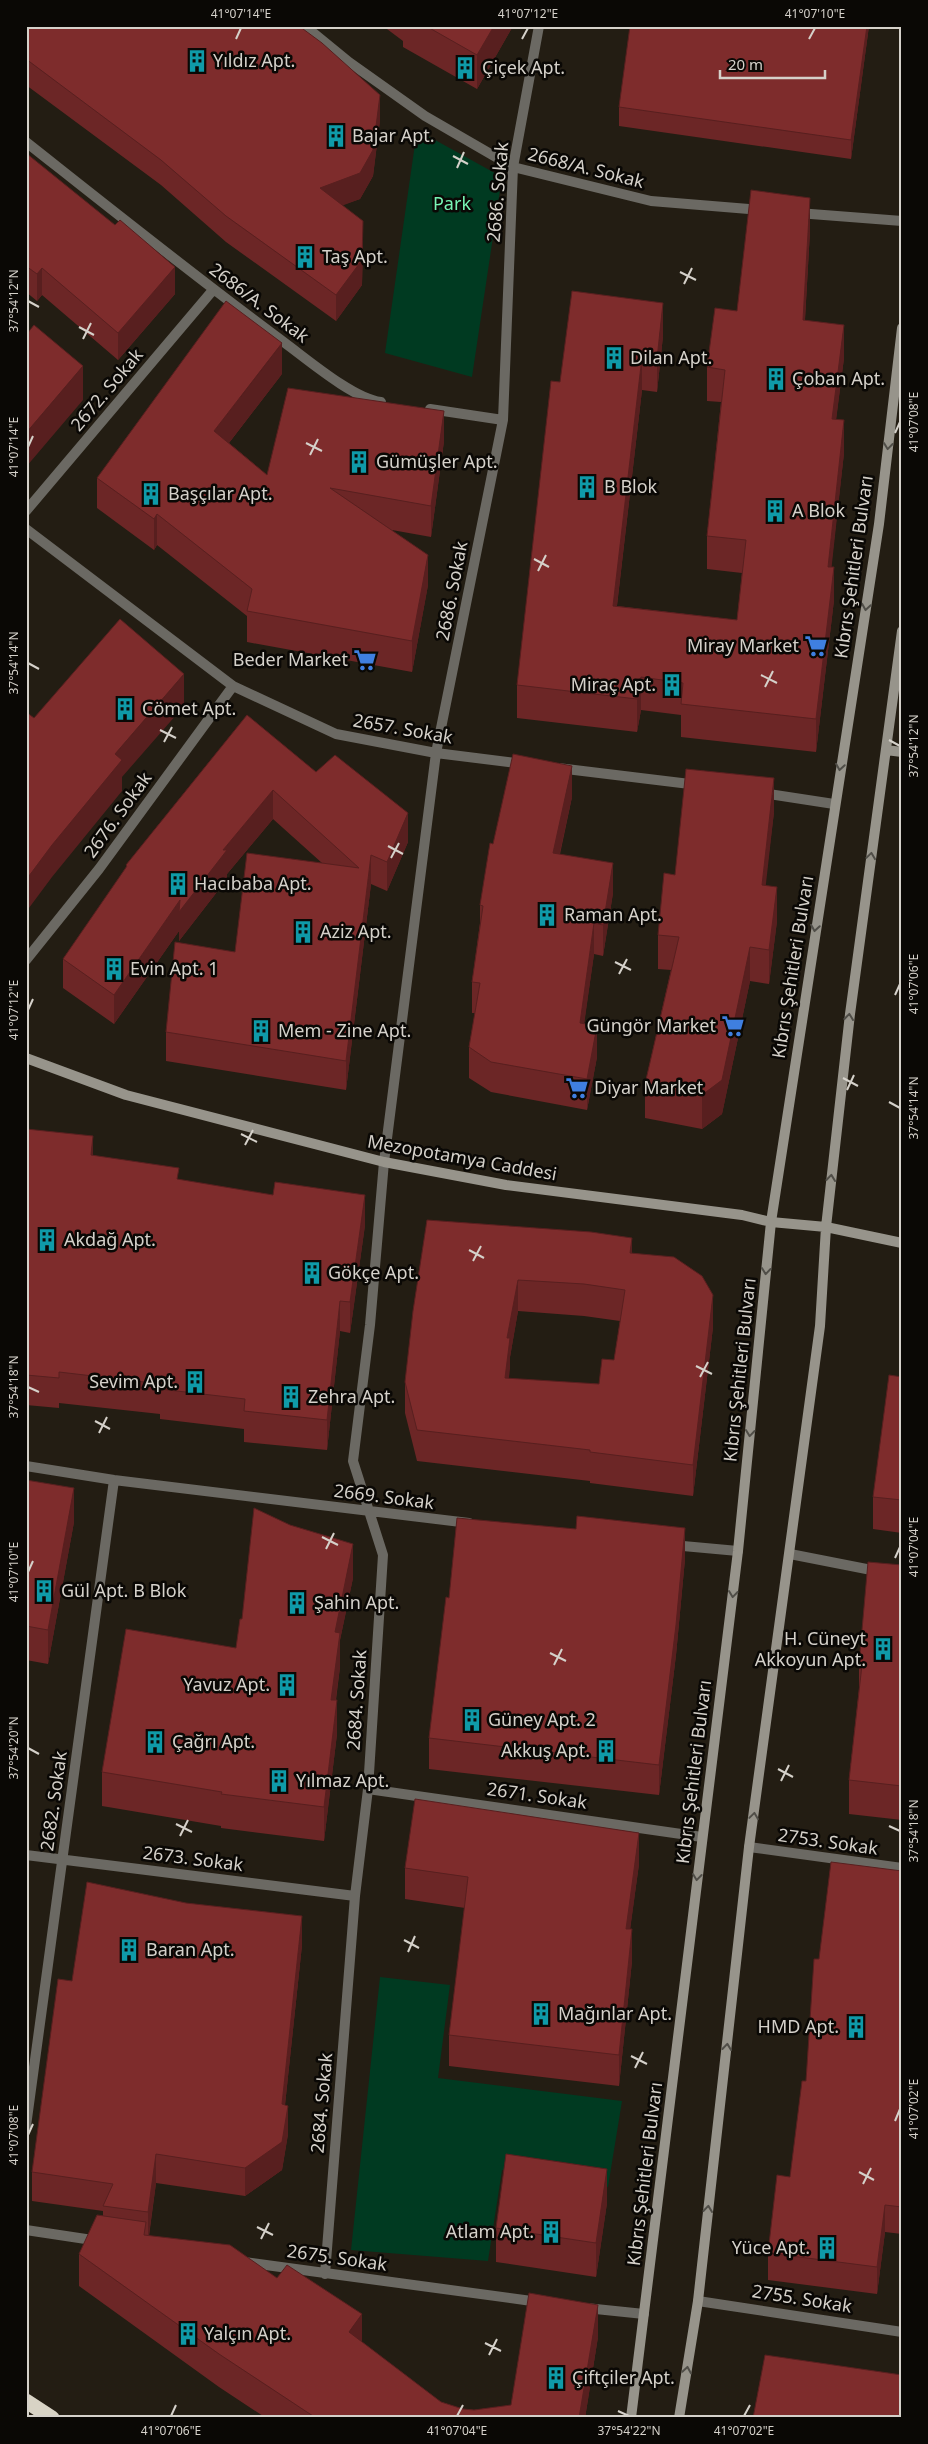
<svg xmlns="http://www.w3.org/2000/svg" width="928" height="2444" viewBox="0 0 928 2444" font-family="'Noto Sans',sans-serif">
<rect width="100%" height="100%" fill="#231d13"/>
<path fill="#003a21" d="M417,130L502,177L472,377L385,353Z
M380,1977L450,1985L438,2078L622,2101L608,2187L502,2170L488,2261L351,2250Z"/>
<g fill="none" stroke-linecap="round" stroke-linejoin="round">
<path stroke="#6b6963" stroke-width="10" d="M305,26L349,62L425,116L513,167L651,201L761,210
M26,142C112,210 197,278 285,343C308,360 354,399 381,402
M798,213L902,221
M430,409L503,420
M26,511L213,290
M26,529L233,686L336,734L436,753L524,764
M558,768L698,785
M762,793L834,804
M26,960L99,869L233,686
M26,1466L114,1480L469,1523
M672,1545L738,1551
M790,1554L902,1576
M368,1789L702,1837
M749,1847L902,1868
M26,1855L355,1896
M26,2126L114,1480
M26,2230L99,2241
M244,2262L539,2302
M325,2274L355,1896L368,1789L383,1555L353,1461L370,1325L384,1162L436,753L503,420L513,167L539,26
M698,2301L902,2332
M586,2308L644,2314"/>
<path stroke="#97948b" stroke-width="10" d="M886,750L902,752
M26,1058L126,1095L384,1162L506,1185L742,1215L771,1222L826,1227L902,1243
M631,2418L738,1551L771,1222L879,524L902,328
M679,2418L698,2301L749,1847L820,1326L826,1227L850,1014L902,631"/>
<path stroke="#d8d3c5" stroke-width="15" d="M26,2401L52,2418"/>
</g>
<path fill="#6c2626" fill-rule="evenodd" d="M26,26L380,120L373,176L360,199L342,205L363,247L362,285L336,321L226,242L161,185L26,85Z
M383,26H513L477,89L403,47V41Z
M869,26L851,159L619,126V107Z
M26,153L175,294L118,360L42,295L37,301L26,292Z
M810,231L805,320L844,358L836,419L844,453L831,567L834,600L816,752L681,737V715L641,710L637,732L517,718V685L560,382L663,336L657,392L642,390L617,606L737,620L742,573L707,569V536L721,402L707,401V367L737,311Z
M282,374L229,443L267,475L444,441L431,537L392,530L428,585L412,672L247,642V616L157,545L154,550L97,508V478Z
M247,715L316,772L408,842L387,891L371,884L346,1090L166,1061V1032L235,952L322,863L273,819L227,874V879L179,941V931L114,1024L63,988V959L126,869V865Z
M572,797L560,854L613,893L603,956L594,954L584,1023L597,1057L587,1110L491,1092L469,1078V1047L475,1013H472V982L480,923V905L493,844Z
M774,812L765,885L777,921L769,984L750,981L722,1114L702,1129L645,1118V1084L671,970L658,969V935L675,875Z
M26,1129L93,1155L179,1180L365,1225L350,1333L340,1331L327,1450L244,1442V1429L160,1419V1414L59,1403V1408L26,1405Z
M427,1220L632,1253L713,1327L693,1496L590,1483V1481L417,1461L405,1413V1382ZM518,1311L584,1316L620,1321L614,1360L599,1384L508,1379L510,1357Z
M902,1377V1533L873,1529V1497Z
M26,1480L74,1522L48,1664L26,1660Z
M685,1559L676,1655L659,1795L429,1769V1738L449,1598Z
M902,1565V1820L849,1814V1780L859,1689V1664Z
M353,1578L340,1640V1667L336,1700L337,1734L324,1841L221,1828V1826L102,1806V1772L236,1648L242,1619Z
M639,1864L630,1929L632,1961L619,2086L449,2066V2035L465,1908L405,1899V1868Z
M902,1871V2234L885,2232L877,2294L768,2280V2253L790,2177L806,2081L819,1959Z
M302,1945L285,2105L288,2134L282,2170L245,2196L156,2183L149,2236L362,2342L441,2402L463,2409L474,2410L511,2405L598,2337L585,2418H266L219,2387L79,2286V2254L103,2216V2211L32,2201V2172L72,1981Z
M607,2203L596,2277L496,2262V2228Z"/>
<path fill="#581f1f" d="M494,26H513L477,89V55Z
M867,26H869L851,159V140Z
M380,95V120L373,176L360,199L320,214V188Z
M810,198V231L803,353V320Z
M363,221L362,285L336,321V295Z
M175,267V294L118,360V333Z
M42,268V295L37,301V274Z
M663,303V336L657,392V359Z
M844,325V358L832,452V419Z
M282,343V374L214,462V431Z
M642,357V390L613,639V606Z
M83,366V400L26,467V433Z
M444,411V441L431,537V506Z
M844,420V453L828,600V567Z
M157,514V545L154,550V519Z
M428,555V585L412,672V641Z
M834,567V600L816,752V719Z
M184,674V706L122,777V791L52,877L26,912V880L115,754Z
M641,677V710L637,732V699Z
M572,766V797L553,884V853Z
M774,778V812L762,919V885Z
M273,790V819L227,874V879L179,941V931L114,1024V995L180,900L223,850Z
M408,813V842L387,891V862Z
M371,855V884L346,1090V1061Z
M613,863V893L603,956V925Z
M777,887V921L769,984V950Z
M594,923V954L580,1054V1023Z
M750,947V981L722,1114L702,1129V1095Z
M597,1026V1057L587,1110V1079Z
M93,1136V1166L91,1155Z
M365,1195V1225L350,1333V1302Z
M632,1238V1269L630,1253Z
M518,1280V1311L510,1357V1369L505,1410V1378L507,1338Z
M713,1295V1327L693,1496V1465Z
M340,1301V1331L327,1450V1420Z
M74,1488V1522L48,1664V1630Z
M685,1528V1559L676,1655L659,1795V1765Z
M353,1544V1578L340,1640V1667L331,1734V1700L335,1632Z
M337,1700V1734L324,1841V1807Z
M639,1833V1864L626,1960V1929Z
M302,1916V1945L282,2133V2104Z
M632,1929V1961L619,2086V2055Z
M288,2106V2134L282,2170L245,2196V2168Z
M156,2154V2183L148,2241V2212Z
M607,2169V2203L596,2277V2243Z
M885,2205V2232L877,2294V2267Z
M598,2305V2337L585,2418H579Z
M362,2314V2347L349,2332Z"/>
<path fill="#7e2c2c" stroke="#581f1f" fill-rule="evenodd" d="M26,26H299L322,43L380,95L373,150L360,173L320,188L363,221L362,260L336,295L226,216L161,160L26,59Z
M426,26H494L477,55Z
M630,26H867L851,140L619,107Z
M26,153L115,225L120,220L175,267L118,333L42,268L37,274L26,266Z
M751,190L810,198L803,320L844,325L832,419L844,420L828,567H834L816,719L681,704L683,683L641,677L637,699L517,685L551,381L560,382L572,291L663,303L657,359L642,357L613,606L737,620L746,540L707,536L725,370L707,367L715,308L737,311Z
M226,301L282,343L214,431L267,475L288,388L444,411L431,506L330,488L428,555L412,641L247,611L252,589L157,514L154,519L97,478Z
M34,325L83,366L26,433V335Z
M120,619L184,674L115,754L122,760L52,845L26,880V712L34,718Z
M247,715L316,772L335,755L408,813L387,862L371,855L346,1061L166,1032L175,942L235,952L247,853L359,868L273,790L223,850H227L179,912L180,900L114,995L63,959L127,866L126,865Z
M513,754L572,766L553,853L613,863L603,925L594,923L580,1023L597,1026L587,1079L491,1062L469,1047L480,983L472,982L483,906L480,905L490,843L493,844Z
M686,769L774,778L762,885L777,887L769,950L750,947L722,1080L702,1095L645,1084L679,937L658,935L664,873L675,875Z
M26,1129L93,1136L91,1155L179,1168L177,1179L273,1195L275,1182L365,1195L350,1302L340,1301L327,1420L244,1411L245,1399L160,1389L161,1384L59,1372V1378L26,1375Z
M427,1220L591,1232L632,1238L630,1253L674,1257L702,1276L713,1295L693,1465L590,1452V1450L417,1430L405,1382L413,1311ZM518,1280L584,1284L625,1290L614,1360L602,1359L599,1384L505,1378L510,1338H507Z
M889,1375L902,1377V1500L873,1497Z
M26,1480L74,1488L48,1630L26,1626Z
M254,1508L290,1525L353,1544L335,1632L340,1633L331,1700H337L324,1807L221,1794L222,1792L102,1772L126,1629L236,1648L240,1619H242Z
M577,1516L685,1528L676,1625L659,1765L429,1738L446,1597L449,1598L457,1518L576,1529Z
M868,1562L902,1565V1786L849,1780L862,1665L859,1664Z
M415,1799L639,1833L626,1929H632L619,2055L449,2035L468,1877L405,1868Z
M831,1862L902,1871V2207L885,2205L877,2267L768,2253L777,2175L790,2177L802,2081H806L814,1959H819Z
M87,1882L186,1903L302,1916L282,2104L288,2106L282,2142L245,2168L156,2154L148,2212L103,2206L113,2184L32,2172L58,1979L72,1981Z
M506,2154L607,2169L596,2243L496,2228Z
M97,2215L146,2222L144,2235L230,2245L277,2278L287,2265L362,2314L349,2332L441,2402L463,2409L474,2410L511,2405L529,2293L598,2305L579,2418H316L219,2354L79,2254Z
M765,2355L902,2375V2418H753Z"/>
<defs><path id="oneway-chevron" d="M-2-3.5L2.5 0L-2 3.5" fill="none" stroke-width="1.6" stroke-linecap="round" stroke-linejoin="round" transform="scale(1.25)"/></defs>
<g stroke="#504e48">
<use href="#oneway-chevron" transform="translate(888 446) rotate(97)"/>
<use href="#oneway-chevron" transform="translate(866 607) rotate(99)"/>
<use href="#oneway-chevron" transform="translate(840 767) rotate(99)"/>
<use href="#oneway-chevron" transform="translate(871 856) rotate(-82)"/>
<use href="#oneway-chevron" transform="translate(815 928) rotate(99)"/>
<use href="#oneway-chevron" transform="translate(849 1017) rotate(-83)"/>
<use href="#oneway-chevron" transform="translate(831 1178) rotate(-84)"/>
<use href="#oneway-chevron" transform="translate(766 1271) rotate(96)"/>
<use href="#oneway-chevron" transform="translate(750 1433) rotate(96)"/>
<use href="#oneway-chevron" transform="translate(733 1594) rotate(97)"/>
<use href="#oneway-chevron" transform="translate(754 1816) rotate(-82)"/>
<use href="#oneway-chevron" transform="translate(697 1877) rotate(97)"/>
<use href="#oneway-chevron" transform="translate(727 2047) rotate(-84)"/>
<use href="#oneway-chevron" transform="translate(708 2209) rotate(-84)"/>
<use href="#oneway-chevron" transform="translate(687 2370) rotate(-81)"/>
</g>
<path fill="none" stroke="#d5d1ca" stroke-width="2" d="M236,39L241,28M522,39L528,28M809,39L815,28M453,156L468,164M457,168L464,152M680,272L696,280M684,284L692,268M28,301L39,307M79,327L94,335M83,339L91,323M895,433L900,422M306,443L322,451M28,447L33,436M310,455L318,439M534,559L549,567M538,571L546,555M28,663L39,669M761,675L777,683M765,687L773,671M160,730L176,738M889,740L900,746M164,742L172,727M388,846L403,854M391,858L399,843M615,962L631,970M619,974L627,959M895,995L900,984M28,1010L33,999M843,1078L858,1086M847,1090L854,1075M889,1102L900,1108M241,1134L257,1142M245,1145L253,1130M469,1250L484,1258M473,1261L481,1246M696,1366L712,1374M700,1377L708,1362M28,1387L39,1392M95,1421L110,1429M99,1433L107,1417M322,1537L338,1545M326,1549L334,1533M895,1558L900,1547M28,1572L33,1561M550,1653L566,1661M554,1665L562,1649M28,1748L39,1754M778,1769L793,1777M781,1781L789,1765M176,1824L192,1832M889,1826L900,1831M180,1836L188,1820M404,1940L419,1948M408,1952L415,1936M631,2056L647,2064M635,2068L643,2052M895,2121L900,2109M28,2135L33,2124M859,2172L874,2180M863,2184L871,2168M257,2227L273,2235M261,2239L269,2223M485,2343L501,2351M489,2355L497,2339M618,2411L629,2416M171,2416L176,2405M457,2416L463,2405M744,2416L750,2405"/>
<defs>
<symbol id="building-bare" viewBox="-9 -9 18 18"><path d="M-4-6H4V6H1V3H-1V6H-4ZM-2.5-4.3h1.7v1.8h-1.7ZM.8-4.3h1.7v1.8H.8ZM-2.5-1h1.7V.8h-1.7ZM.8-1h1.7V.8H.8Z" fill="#0f9aa8" stroke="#0a0805" stroke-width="2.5" paint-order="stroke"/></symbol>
<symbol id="supermarket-bare" viewBox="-9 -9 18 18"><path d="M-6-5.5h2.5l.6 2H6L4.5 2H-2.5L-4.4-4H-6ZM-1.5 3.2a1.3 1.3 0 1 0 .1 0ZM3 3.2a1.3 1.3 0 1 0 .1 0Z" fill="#3f7fe0" stroke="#0a0805" stroke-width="2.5" paint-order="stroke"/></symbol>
</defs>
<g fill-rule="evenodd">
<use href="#building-bare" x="181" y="45" width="32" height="32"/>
<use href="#building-bare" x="449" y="52" width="32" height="32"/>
<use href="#building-bare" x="320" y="120" width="32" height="32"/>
<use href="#building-bare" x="289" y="241" width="32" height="32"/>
<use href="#building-bare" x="598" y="342" width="32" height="32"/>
<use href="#building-bare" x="760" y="363" width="32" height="32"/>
<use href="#building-bare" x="343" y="446" width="32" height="32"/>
<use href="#building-bare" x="571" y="471" width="32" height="32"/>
<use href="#building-bare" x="135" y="478" width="32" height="32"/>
<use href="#building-bare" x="759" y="495" width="32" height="32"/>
<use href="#supermarket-bare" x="800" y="630" width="32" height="32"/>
<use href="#supermarket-bare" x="349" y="644" width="32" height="32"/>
<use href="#building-bare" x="656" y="669" width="32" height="32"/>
<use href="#building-bare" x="109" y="693" width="32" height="32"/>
<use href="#building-bare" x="162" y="868" width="32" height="32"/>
<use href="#building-bare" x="531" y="899" width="32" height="32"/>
<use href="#building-bare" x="287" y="916" width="32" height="32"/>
<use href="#building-bare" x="98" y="953" width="32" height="32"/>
<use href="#supermarket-bare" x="717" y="1010" width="32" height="32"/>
<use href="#building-bare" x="245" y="1015" width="32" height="32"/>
<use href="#supermarket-bare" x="561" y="1072" width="32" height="32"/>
<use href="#building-bare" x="31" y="1224" width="32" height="32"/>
<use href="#building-bare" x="296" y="1257" width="32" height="32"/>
<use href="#building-bare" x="179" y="1366" width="32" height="32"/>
<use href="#building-bare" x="275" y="1381" width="32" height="32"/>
<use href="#building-bare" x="28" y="1575" width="32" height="32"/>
<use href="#building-bare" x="281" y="1587" width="32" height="32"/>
<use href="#building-bare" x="867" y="1633" width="32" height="32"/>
<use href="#building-bare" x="271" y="1669" width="32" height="32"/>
<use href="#building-bare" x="456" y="1704" width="32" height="32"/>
<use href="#building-bare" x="139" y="1726" width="32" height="32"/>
<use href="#building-bare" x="590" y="1735" width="32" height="32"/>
<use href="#building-bare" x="263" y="1765" width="32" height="32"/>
<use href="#building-bare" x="113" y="1934" width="32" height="32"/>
<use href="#building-bare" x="525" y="1998" width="32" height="32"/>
<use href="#building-bare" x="840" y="2011" width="32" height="32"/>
<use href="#building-bare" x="535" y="2216" width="32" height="32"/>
<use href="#building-bare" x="811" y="2232" width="32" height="32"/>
<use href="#building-bare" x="172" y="2318" width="32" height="32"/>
<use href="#building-bare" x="540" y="2362" width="32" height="32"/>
</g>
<g text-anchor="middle" stroke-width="5" stroke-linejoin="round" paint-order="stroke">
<g font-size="18" fill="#d5d1ca" stroke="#0a0805" text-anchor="start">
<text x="213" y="67">Yıldız Apt.</text>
<text x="482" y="74">Çiçek Apt.</text>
<text x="352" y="142">Bajar Apt.</text>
<text x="322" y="263">Taş Apt.</text>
<text x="630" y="364">Dilan Apt.</text>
<text x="792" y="385">Çoban Apt.</text>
<text x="376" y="468">Gümüşler Apt.</text>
<text x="604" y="493">B Blok</text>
<text x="168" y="500">Başçılar Apt.</text>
<text x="792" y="517">A Blok</text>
<text x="799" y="652" text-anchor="end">Miray Market</text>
<text x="348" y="666" text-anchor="end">Beder Market</text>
<text x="656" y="691" text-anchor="end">Miraç Apt.</text>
<text x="142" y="715">Cömet Apt.</text>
<text x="194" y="890">Hacıbaba Apt.</text>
<text x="564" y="921">Raman Apt.</text>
<text x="320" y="938">Aziz Apt.</text>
<text x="130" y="975">Evin Apt. 1</text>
<text x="716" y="1032" text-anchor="end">Güngör Market</text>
<text x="278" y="1037">Mem - Zine Apt.</text>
<text x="594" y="1094">Diyar Market</text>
<text x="64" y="1246">Akdağ Apt.</text>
<text x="328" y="1279">Gökçe Apt.</text>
<text x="178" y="1388" text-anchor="end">Sevim Apt.</text>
<text x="308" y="1403">Zehra Apt.</text>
<text x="61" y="1597">Gül Apt. B Blok</text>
<text x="314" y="1609">Şahin Apt.</text>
<text x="866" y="1645" text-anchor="end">H. Cüneyt<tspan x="866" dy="21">Akkoyun Apt.</tspan></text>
<text x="270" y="1691" text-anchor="end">Yavuz Apt.</text>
<text x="488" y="1726">Güney Apt. 2</text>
<text x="172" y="1748">Çağrı Apt.</text>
<text x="590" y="1757" text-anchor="end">Akkuş Apt.</text>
<text x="296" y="1787">Yılmaz Apt.</text>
<text x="146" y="1956">Baran Apt.</text>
<text x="558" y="2020">Mağınlar Apt.</text>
<text x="839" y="2033" text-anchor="end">HMD Apt.</text>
<text x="534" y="2238" text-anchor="end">Atlam Apt.</text>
<text x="810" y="2254" text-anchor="end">Yüce Apt.</text>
<text x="204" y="2340">Yalçın Apt.</text>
<text x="572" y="2384">Çiftçiler Apt.</text>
</g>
<g font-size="18" fill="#d5d1ca" stroke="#0a0805">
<text transform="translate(586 168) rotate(14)" y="6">2668/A. Sokak</text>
<text transform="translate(498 192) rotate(-85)" y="6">2686. Sokak</text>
<text transform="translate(259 303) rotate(37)" y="6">2686/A. Sokak</text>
<text transform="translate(107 390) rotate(-50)" y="6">2672. Sokak</text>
<text transform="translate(854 567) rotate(-82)" y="6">Kıbrıs Şehitleri Bulvarı</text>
<text transform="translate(452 591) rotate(-79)" y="6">2686. Sokak</text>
<text transform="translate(403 729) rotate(10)" y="6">2657. Sokak</text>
<text transform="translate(118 815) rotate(-54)" y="6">2676. Sokak</text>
<text transform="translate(793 967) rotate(-81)" y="6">Kıbrıs Şehitleri Bulvarı</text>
<text transform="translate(462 1158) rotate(10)" y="6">Mezopotamya Caddesi</text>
<text transform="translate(740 1370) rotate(-84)" y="6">Kıbrıs Şehitleri Bulvarı</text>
<text transform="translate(384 1497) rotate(7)" y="6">2669. Sokak</text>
<text transform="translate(357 1700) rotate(-86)" y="6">2684. Sokak</text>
<text transform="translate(694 1772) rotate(-83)" y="6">Kıbrıs Şehitleri Bulvarı</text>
<text transform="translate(537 1796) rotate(8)" y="6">2671. Sokak</text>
<text transform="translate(54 1801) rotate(-82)" y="6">2682. Sokak</text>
<text transform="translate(828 1842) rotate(8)" y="6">2753. Sokak</text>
<text transform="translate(193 1859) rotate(7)" y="6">2673. Sokak</text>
<text transform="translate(322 2103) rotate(-85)" y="6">2684. Sokak</text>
<text transform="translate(645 2174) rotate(-83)" y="6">Kıbrıs Şehitleri Bulvarı</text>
<text transform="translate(337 2258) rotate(8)" y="6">2675. Sokak</text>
<text transform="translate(802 2299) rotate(9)" y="6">2755. Sokak</text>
</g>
<g font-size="18" fill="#78f5b5" stroke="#0a0805">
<text x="452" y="210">Park</text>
</g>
</g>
<rect width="928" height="2444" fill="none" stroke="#0a0805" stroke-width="55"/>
<path d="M720 70v8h105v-8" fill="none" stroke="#d5d1ca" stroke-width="2.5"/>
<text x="728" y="70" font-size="15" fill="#d5d1ca" stroke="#0a0805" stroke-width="4" paint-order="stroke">20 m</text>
<rect x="28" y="28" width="872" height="2388" fill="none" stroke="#d5d1ca" stroke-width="2"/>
<g font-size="12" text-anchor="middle" fill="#d5d1ca">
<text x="241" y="18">41°07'14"E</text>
<text x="528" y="18">41°07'12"E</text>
<text x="815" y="18">41°07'10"E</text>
<text transform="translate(14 301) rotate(-90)" y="4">37°54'12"N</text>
<text transform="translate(914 422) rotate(-90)" y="4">41°07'08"E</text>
<text transform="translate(14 447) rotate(-90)" y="4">41°07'14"E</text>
<text transform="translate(14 663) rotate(-90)" y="4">37°54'14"N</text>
<text transform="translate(914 746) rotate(-90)" y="4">37°54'12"N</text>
<text transform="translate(914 984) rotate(-90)" y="4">41°07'06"E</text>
<text transform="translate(14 1010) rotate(-90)" y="4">41°07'12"E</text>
<text transform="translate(914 1108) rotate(-90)" y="4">37°54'14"N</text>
<text transform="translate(14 1387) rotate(-90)" y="4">37°54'18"N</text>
<text transform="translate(914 1547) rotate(-90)" y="4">41°07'04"E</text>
<text transform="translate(14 1572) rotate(-90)" y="4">41°07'10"E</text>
<text transform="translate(14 1748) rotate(-90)" y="4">37°54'20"N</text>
<text transform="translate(914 1831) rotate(-90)" y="4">37°54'18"N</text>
<text transform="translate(914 2109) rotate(-90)" y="4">41°07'02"E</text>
<text transform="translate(14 2135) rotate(-90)" y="4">41°07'08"E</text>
<text x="171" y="2435">41°07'06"E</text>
<text x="457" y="2435">41°07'04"E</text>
<text x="629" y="2435">37°54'22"N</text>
<text x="744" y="2435">41°07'02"E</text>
</g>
</svg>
